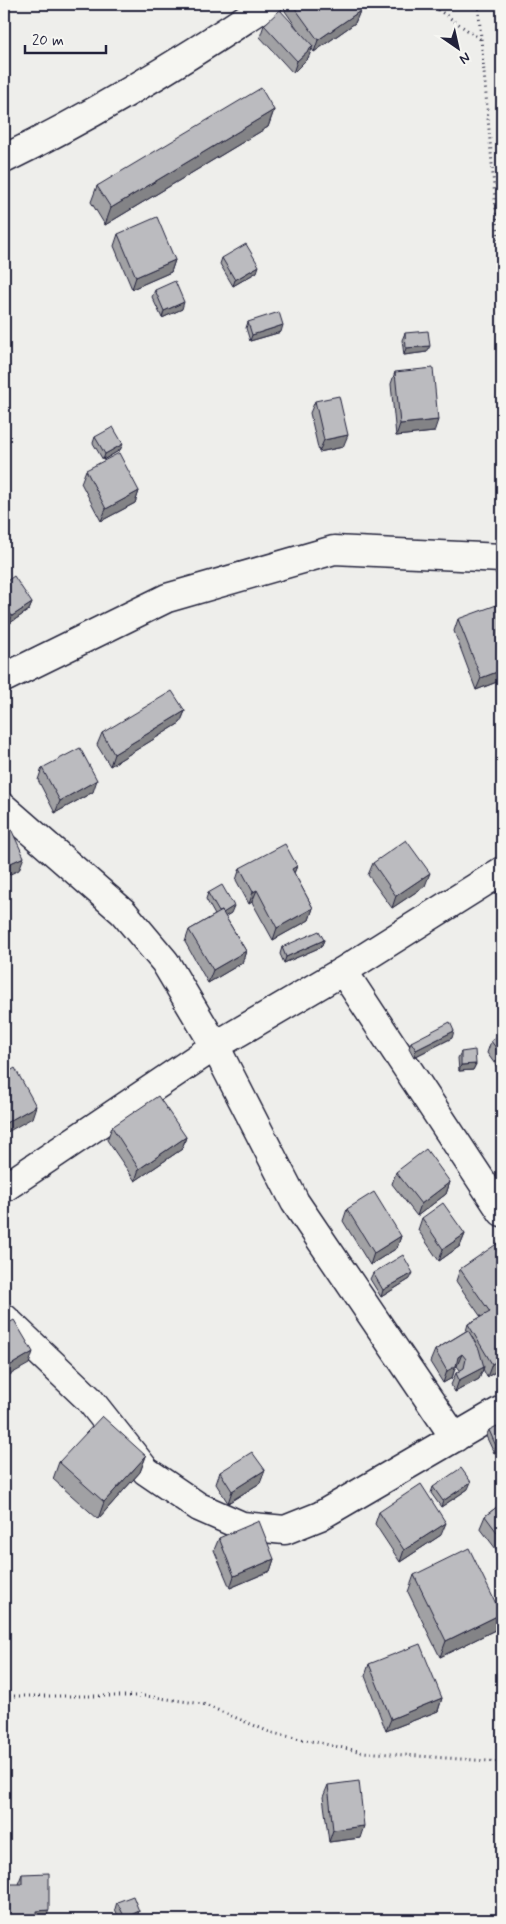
<svg xmlns="http://www.w3.org/2000/svg" width="506" height="1924" viewBox="0 0 506 1924" font-family="Mynerve,sans-serif">
<rect width="100%" height="100%" fill="#eeeeeb"/>
<filter id="ink" filterUnits="userSpaceOnUse"><feTurbulence type="fractalNoise" baseFrequency=".02" numOctaves="2"/><feDisplacementMap in="SourceGraphic" scale="10" xChannelSelector="R" yChannelSelector="G"/><feConvolveMatrix kernelMatrix="1 2 1 2 8 2 1 2 1" color-interpolation-filters="sRGB"/></filter>
<g filter="url(#ink)">
<g fill="none" stroke-linecap="round" stroke-linejoin="round">
<defs>
<path id="minor" d="M4,159C96,114 183,61 268,4
M4,808L123,912L165,962L215,1046L295,1202L455,1438
M343,971L502,1212
M4,1188L215,1046L343,971L502,871
M4,1318L89,1399L146,1471L199,1507L242,1526L285,1530L320,1516L502,1410"/>
<path id="major" d="M4,678L167,598L334,550L502,558"/>
</defs>
<use href="#minor" stroke="#22223b" stroke-width="31"/>
<use href="#major" stroke="#22223b" stroke-width="31"/>
<path stroke="#22223b" stroke-width="3" stroke-dasharray="1 4" stroke-linecap="butt" d="M430,4L480,39
M478,4L502,278
M4,1696H146L203,1704L272,1733L363,1752L502,1762"/>
<use href="#minor" stroke="#f6f6f2" stroke-width="28"/>
<use href="#major" stroke="#f6f6f2" stroke-width="28"/>
</g>
<path fill="#a1a1a4" stroke="#22223b" d="M287,4H355L360,11L355,23L314,52L312,49L308,58L293,73L260,37L264,25L299,31L285,11Z
M274,110L268,127L105,225L91,202L97,186Z
M118,234L175,260L171,272L132,289L114,246Z
M222,258L257,272L233,286L220,264Z
M155,290L182,309L162,318L152,297Z
M248,322L281,332L250,341L246,328Z
M405,333L427,352L404,355L402,340Z
M395,372L434,432L396,436L391,384Z
M315,401L343,447L319,452L310,413Z
M95,437L123,444L120,450L103,460L93,443Z
M86,470L139,491L135,503L101,521L81,483Z
M4,583L32,603L29,610L10,623L4,614Z
M458,619L502,680L476,690L454,631Z
M185,711L180,723L110,766L97,745L102,733Z
M42,768L93,792L55,813L38,780Z
M373,863L425,886L392,908L368,875Z
M297,866L294,873L313,908L309,920L273,940L252,902L249,904L236,880L240,868Z
M208,893L231,913L225,916L246,951L242,963L208,983L185,942L189,930L215,915L206,899Z
M324,940L321,947L284,963L280,954L282,947Z
M502,1033V1074L487,1053L491,1041Z
M452,1038L414,1057L409,1048L411,1042Z
M461,1052L476,1064L473,1070L459,1071L458,1058Z
M112,1127L186,1137L182,1149L135,1181L107,1140Z
M501,1141H502V1162L497,1153Z
M396,1172L450,1182L446,1194L417,1216L392,1184Z
M347,1209L401,1236L397,1248L370,1265L343,1221Z
M422,1218L465,1234L460,1246L439,1261L418,1230Z
M502,1243V1314L500,1316L502,1319V1368L487,1377L483,1369L479,1379L455,1392L451,1385L456,1373L460,1370L457,1366L455,1368L452,1378L443,1383L430,1362L435,1350L466,1331L468,1324L481,1317L456,1281L460,1269Z
M373,1273L410,1279L381,1297L370,1279Z
M502,1408V1424L499,1418Z
M489,1430L502,1437V1449L494,1453L486,1436Z
M146,1456L140,1472L98,1519L53,1479L59,1462Z
M265,1470L260,1483L228,1503L216,1484L220,1472Z
M433,1487L468,1489L441,1507L431,1493Z
M502,1503V1557L480,1528L485,1516Z
M379,1512L441,1535L400,1562L375,1524Z
M219,1538L274,1559L270,1571L230,1588L214,1550Z
M414,1575L501,1614L495,1630L440,1657L408,1592Z
M369,1664L442,1698L438,1711L386,1731L365,1676Z
M328,1785L360,1838L329,1842L323,1797Z
M22,1874L45,1920L18,1884Z
M117,1902L139,1911L137,1917L131,1920H120L115,1909Z"/>
<path fill="#838386" stroke="#22223b" d="M360,11L355,23L314,52L318,40Z
M313,46L308,58L293,73L297,61Z
M274,110L268,127L105,225L111,208Z
M175,260L171,272L132,289L136,277Z
M259,266L257,272L233,286L235,280Z
M184,302L182,309L162,318L164,311Z
M283,325L281,332L250,341L252,335Z
M430,346L427,352L404,355L406,348Z
M438,420L434,432L396,436L400,424Z
M348,435L343,447L319,452L324,440Z
M123,444L120,450L103,460L105,454Z
M139,491L135,503L101,521L106,509Z
M32,603L29,610L10,623L12,616Z
M502,670V680L476,690L481,678Z
M185,711L180,723L110,766L114,754Z
M97,780L93,792L55,813L60,801Z
M24,857L19,870L4,877V866Z
M297,866L292,878V869Z
M430,873L425,886L392,908L396,896Z
M257,890L252,902L249,904L253,892Z
M234,906L231,913L218,921L221,914Z
M313,908L309,920L273,940L277,928Z
M324,940L321,947L284,963L286,957Z
M246,951L242,963L208,983L213,970Z
M454,1031L452,1038L414,1057L416,1050Z
M476,1064L473,1070L459,1071L461,1065Z
M36,1106L32,1118L4,1134V1124Z
M186,1137L182,1149L135,1181L139,1169Z
M450,1182L446,1194L417,1216L421,1204Z
M465,1234L460,1246L439,1261L443,1249Z
M401,1236L397,1248L370,1265L374,1253Z
M413,1273L410,1279L381,1297L383,1290Z
M502,1305V1314L492,1321L497,1309Z
M33,1352L29,1364L4,1378V1369Z
M462,1354L457,1366L455,1368L452,1378L443,1383L447,1371L458,1357Z
M502,1358V1368L487,1377L492,1364Z
M484,1367L479,1379L455,1392L459,1380Z
M502,1443V1449L494,1453L496,1446Z
M146,1456L140,1472L98,1519L104,1502Z
M265,1470L260,1483L228,1503L232,1491Z
M471,1482L468,1489L441,1507L443,1501Z
M446,1523L441,1535L400,1562L404,1550Z
M274,1559L270,1571L230,1588L234,1576Z
M501,1614L495,1630L440,1657L446,1641Z
M442,1698L438,1711L386,1731L391,1719Z
M364,1826L360,1838L329,1842L333,1830Z
M49,1910L45,1920H33L37,1911Z
M139,1911L137,1917L131,1920H124L125,1918Z"/>
<path fill="#bbbbbf" stroke="#22223b" d="M292,4H355L360,11L318,40Z
M280,10L313,46L297,61L264,25Z
M261,88L274,110L111,208L97,186Z
M157,217L175,260L136,277L118,234Z
M246,244L259,266L235,280L222,258Z
M175,281L184,302L164,311L155,290Z
M279,312L283,325L252,335L248,322Z
M428,331L430,346L406,348L405,333Z
M433,368L438,420L400,424L395,372Z
M339,396L348,435L324,440L315,401Z
M113,427L123,444L105,454L95,437Z
M119,453L139,491L106,509L86,470Z
M14,576L32,603L12,616L4,604V583Z
M502,603V670L481,678L458,619Z
M172,691L185,711L114,754L102,733Z
M80,748L97,780L60,801L42,768Z
M4,814L24,857L4,866Z
M406,840L430,873L396,896L373,863Z
M285,844L297,866L292,869L313,908L277,928L257,890L253,892L240,868Z
M222,885L234,906L223,913L222,911L219,912L208,893Z
M222,911L246,951L213,970L189,930Z
M319,931L324,940L286,957L282,947Z
M450,1022L454,1031L416,1050L411,1042Z
M502,1033V1056L491,1041Z
M475,1050L476,1064L461,1065V1052Z
M15,1068L36,1106L4,1124V1075Z
M158,1096L186,1137L139,1169L112,1127Z
M426,1149L450,1182L421,1204L396,1172Z
M374,1192L401,1236L374,1253L347,1209Z
M443,1203L465,1234L443,1249L422,1218Z
M501,1241L502,1243V1305L497,1309L502,1319V1358L492,1364L468,1324L490,1312L460,1269Z
M403,1255L413,1273L383,1290L373,1273Z
M14,1320L33,1352L4,1369V1326Z
M468,1330L479,1349L484,1367L459,1380L456,1373L464,1368L466,1359L462,1354L458,1357L456,1366L447,1371L435,1350Z
M102,1416L146,1456L104,1502L59,1462Z
M497,1426L502,1437V1443L496,1446L489,1430Z
M252,1452L265,1470L232,1491L220,1472Z
M461,1468L471,1482L443,1501L433,1487Z
M421,1484L446,1523L404,1550L379,1512Z
M502,1503V1539L485,1516Z
M259,1521L274,1559L234,1576L219,1538Z
M469,1548L501,1614L446,1641L414,1575Z
M420,1644L442,1698L391,1719L369,1664Z
M359,1781L364,1826L333,1830L328,1785Z
M49,1873V1910L37,1911V1920H4V1884H22V1874Z
M133,1896L139,1911L125,1918L117,1902Z"/>
</g>
<rect width="506" height="1924" fill="none" stroke="#f6f6f2" stroke-width="20"/>
<rect x="10" y="10" width="486" height="1904" fill="none" stroke="#22223b" stroke-width="2" filter="url(#ink)"/>
<g transform="translate(458 48) rotate(146)" stroke="#f6f6f2" stroke-width="4" paint-order="stroke">
<path d="M0-4L9 19L0 12L-9 19Z" fill="#22223b"/>
<text y="-8" font-size="14" font-weight="bold" text-anchor="middle" fill="#22223b">N</text>
</g>
<path d="M25 45v8h81v-8" fill="none" stroke="#22223b" stroke-width="2.5"/>
<text x="32" y="45" font-size="15" fill="#22223b" stroke="#f6f6f2" stroke-width="4" paint-order="stroke">20 m</text>
</svg>
